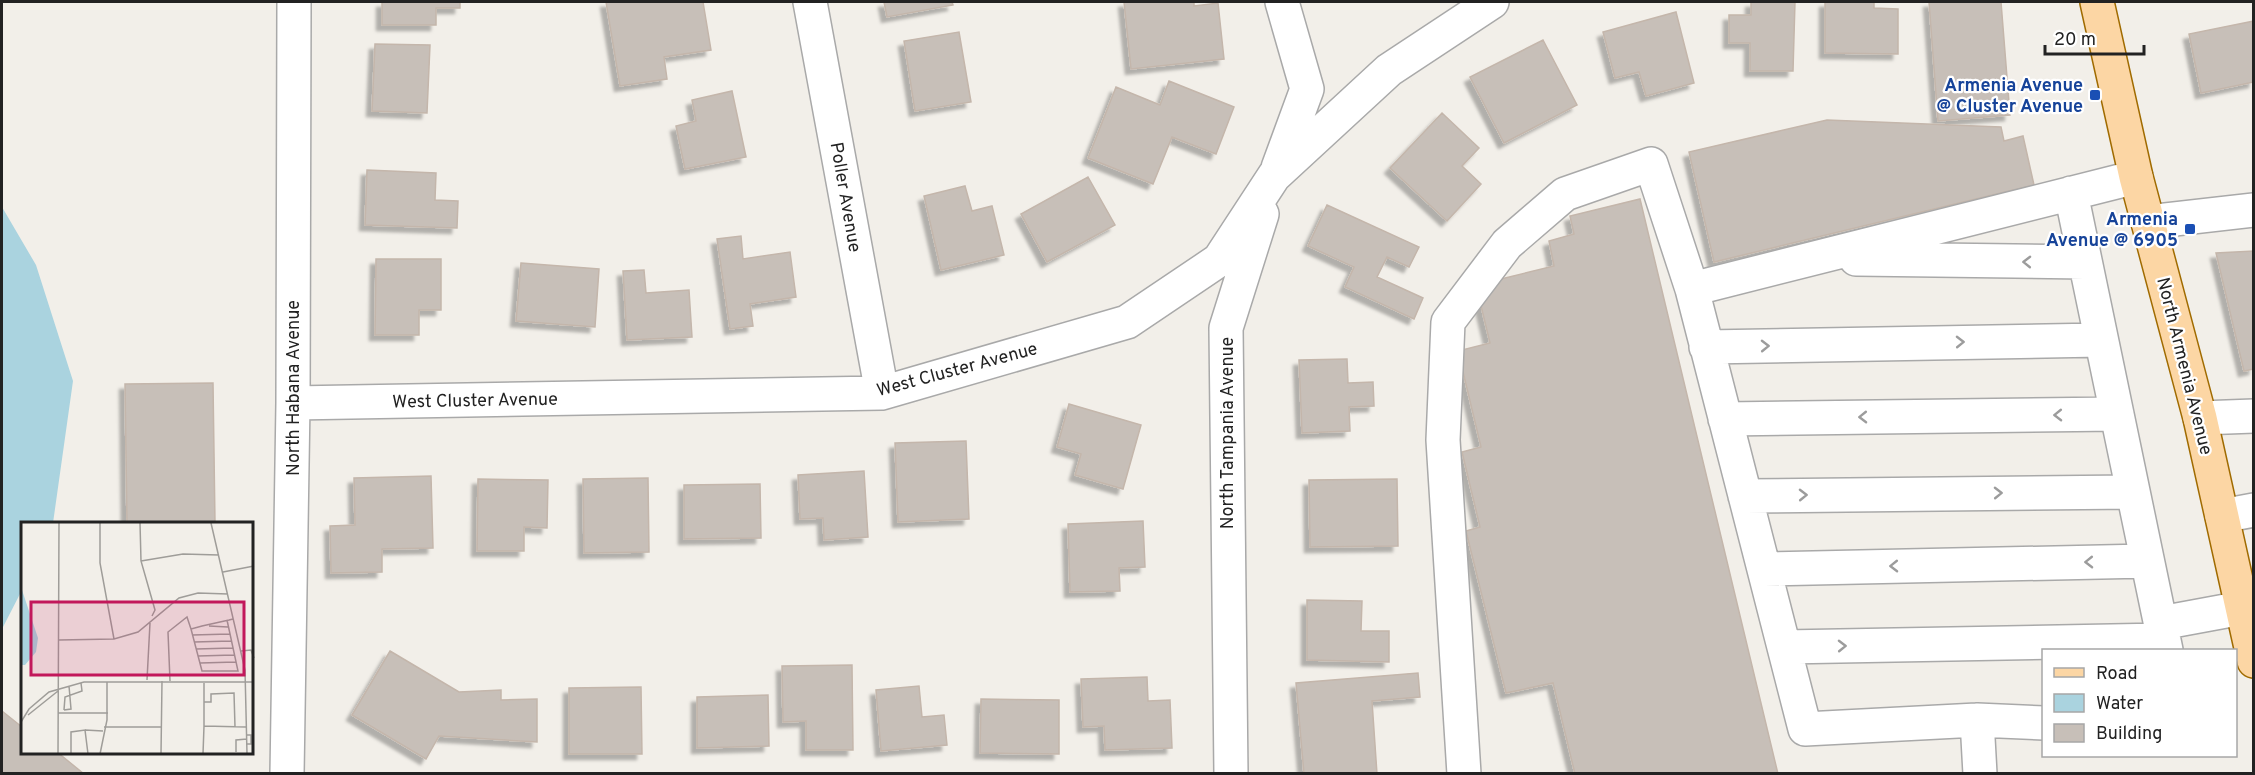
<svg xmlns="http://www.w3.org/2000/svg" width="2255" height="775" viewBox="0 0 2255 775" font-family="Overpass,sans-serif">
<defs>
<filter id="shadow"><feDropShadow dx="-5.5" dy="5.5" stdDeviation="1.5" flood-color="#0004"/></filter>
</defs>
<rect width="100%" height="100%" fill="#f2efe9"/>
<path fill="#aad3df" d="M2,207L36,265L73,381L53,523H22V590L2,629Z"/>
<path fill="#c7bfb8" stroke="#c4b6ab" stroke-width="1.5" filter="url(#shadow)" d="M382,2H460V8H436V25H382Z
M606,2H703L711,50L664,57L667,79L620,86Z
M884,2H952L953,5L887,17Z
M1124,2H1194V6L1218,3L1224,59L1131,69Z
M1751,2H1795L1793,71H1750V43H1729V15H1751Z
M1825,2H1874V8L1898,9V54L1825,53Z
M1929,2H2001L2010,115L1938,121Z
M1676,12L1694,83L1646,96L1639,72L1615,78L1603,32Z
M2254,21V82L2201,93L2189,34Z
M959,32L971,102L915,111L904,41Z
M1543,40L1577,105L1504,143L1470,77Z
M375,44L430,45L427,113L372,111Z
M1169,81L1234,107L1216,154L1172,137L1153,184L1088,158L1116,87L1160,105Z
M732,91L746,157L685,169L676,126L696,121L692,100Z
M1442,113L1479,148L1462,166L1481,184L1447,221L1390,168Z
M1827,120L2001,127L2004,141L2023,136L2034,185L1714,262L1689,152Z
M367,170L436,173L435,200L458,201L457,228L365,225Z
M1088,177L1115,225L1047,262L1021,214Z
M965,186L972,211L992,206L1004,255L941,270L924,196Z
M1640,199L1778,774H1575L1553,683L1506,693L1466,531L1480,527L1462,452L1481,447L1458,351L1490,343L1476,285L1554,266L1549,241L1574,234L1570,216Z
M1327,205L1419,247L1409,267L1387,257L1377,277L1423,298L1414,319L1345,287L1354,267L1308,246Z
M741,236L743,259L790,252L796,297L750,304L753,326L730,329L717,239Z
M2254,251V369L2244,371L2216,253Z
M376,259H441V310H419V335H375Z
M521,263L599,269L595,327L516,321Z
M644,270L646,293L689,290L692,337L627,340L623,271Z
M1347,359L1348,383L1373,382L1374,406L1349,407L1350,431L1302,433L1299,360Z
M213,383L215,523H127L125,384Z
M1069,404L1141,425L1123,489L1075,475L1081,454L1057,447Z
M966,441L969,519L898,522L895,443Z
M864,471L868,537L824,540L823,518L800,519L798,475Z
M431,476L433,548L382,549V572L331,573L330,526L355,525L354,478Z
M648,478L649,552L584,553L583,479Z
M478,479L548,480L547,528L524,527V551H477Z
M1397,479L1398,546L1310,547L1309,480Z
M760,484L761,538L684,539V485Z
M1143,521L1145,567L1119,568L1120,591L1070,592L1068,524Z
M1307,600L1362,601L1361,631H1389V662L1307,660Z
M390,651L459,692L501,690V700L537,699V742L439,736L426,759L352,715Z
M852,665L853,750H806V721L783,722L782,666Z
M1418,673L1420,697L1372,701L1377,774H1304L1296,683Z
M1147,677L1148,701L1170,700L1172,748L1105,750L1104,726L1083,727L1081,679Z
M919,686L922,717L944,715L947,745L881,751L876,690Z
M641,687L642,754H569V688Z
M768,695L769,746L697,748V697Z
M981,699L1059,700V754L980,753Z
M2,711L22,727V752H57L84,774H2Z"/>
<g fill="none" stroke-linecap="round" stroke-linejoin="round">
<defs>
<path id="minor" d="M810,2L882,393
M1278,168L1307,89L1282,2
M2071,193L2166,650
M2148,222L2254,210
M1856,259L2085,262
M1706,347L2101,340
M293,403L882,393L1127,322L1219,260L1274,176L1389,70L1492,2
M2200,418L2254,416
M1725,419L2117,414
M1745,496L2133,492
M2222,516L2254,510
M1764,569L2147,561
M2161,623L2242,608
M1784,647L2164,640
M1977,720L1980,774
M2044,723L1977,720L1805,729L1692,289L2136,177
M287,774L293,403L294,2
M1231,774L1226,328L1262,214
M1464,774L1443,440L1448,322L1507,244L1565,194L1651,164L1692,289"/>
<path id="major" d="M2097,2L2136,177L2200,418L2254,661"/>
</defs>
<use href="#minor" stroke="#a9a9a9" stroke-width="36"/>
<use href="#major" stroke="#a06b00" stroke-width="36"/>
<use href="#minor" stroke="#fff" stroke-width="33"/>
<use href="#major" stroke="#fcd6a4" stroke-width="33"/>
</g>
<defs><path id="oneway-chevron" d="M-2-3.5L2.5 0L-2 3.5" fill="none" stroke-width="1.6" stroke-linecap="round" stroke-linejoin="round" transform="scale(1.5)"/></defs>
<g stroke="#9c9c9c">
<use href="#oneway-chevron" transform="translate(2027 262) rotate(-179)"/>
<use href="#oneway-chevron" transform="translate(1960 342) rotate(-1)"/>
<use href="#oneway-chevron" transform="translate(1765 346) rotate(-1)"/>
<use href="#oneway-chevron" transform="translate(2058 415) rotate(179)"/>
<use href="#oneway-chevron" transform="translate(1863 417) rotate(179)"/>
<use href="#oneway-chevron" transform="translate(1998 493) rotate(-1)"/>
<use href="#oneway-chevron" transform="translate(1803 495) rotate(-1)"/>
<use href="#oneway-chevron" transform="translate(2089 562) rotate(179)"/>
<use href="#oneway-chevron" transform="translate(1894 566) rotate(179)"/>
<use href="#oneway-chevron" transform="translate(1842 646) rotate(-1)"/>
</g>
<g fill="#1a4fb4" stroke="#fff" stroke-width="2">
<rect x="2089" y="89" width="12" height="12" rx="3"/>
<rect x="2184" y="223" width="12" height="12" rx="3"/>
</g>
<g text-anchor="middle" stroke-width="4.5" stroke-linejoin="round" paint-order="stroke">
<g font-size="18" font-weight="bold" fill="#164399" stroke="#fff" text-anchor="end">
<text x="2083" y="91">Armenia Avenue<tspan x="2083" dy="21">@ Cluster Avenue</tspan></text>
<text x="2178" y="225">Armenia<tspan x="2178" dy="21">Avenue @ 6905</tspan></text>
</g>
<g font-size="18" fill="#222" stroke="#fff">
<text transform="translate(846 197) rotate(80)" y="6">Poller Avenue</text>
<text transform="translate(2185 366) rotate(76)" y="6">North Armenia Avenue</text>
<text transform="translate(957 369) rotate(-15)" y="6">West Cluster Avenue</text>
<text transform="translate(293 388) rotate(-90)" y="6">North Habana Avenue</text>
<text transform="translate(475 400) rotate(-1)" y="6">West Cluster Avenue</text>
<text transform="translate(1227 433) rotate(-90)" y="6">North Tampania Avenue</text>
</g>
</g>
<g transform="translate(21 522)">
<rect width="232" height="232" fill="#f2efe9"/>
<path d="M0,65L17,116L15,130L4,143H0Z" fill="#aad3df"/>
<path fill="none" stroke="#9f9d99" stroke-width="1.5" d="M79,1V41L93,117M119,1L120,39L134,88L131,94M190,1L224,148L226,232M120,39L162,32L198,33M202,50L233,44M206,98L217,149H181L170,107L181,104L208,98L212,97M188,104L207,105M171,113L209,112M38,118L93,117L117,110L158,76L177,71L207,72M173,120L210,119M175,127L212,126M220,129L230,128L233,136M177,134L213,133M179,141L215,140M126,158L129,101M149,159L147,110L166,95L170,107M183,180V161M43,188L44,175L61,169L60,161M43,188L50,187L48,164M37,191H87M7,193L37,169M0,200L8,187L28,170L63,160H233M183,204V180H190V172L213,171L214,205M83,205H141M64,208L82,209M225,213H230V222H226M215,230V218L226,217M37,232L38,1M50,232V210L64,208L67,232M79,232L86,198V160M140,232L141,159M182,232L183,204L225,205"/>
<path fill="#c2185b" fill-opacity="0.15" stroke="#c2185b" stroke-width="3" d="M10,80H223V153H10Z"/>
<rect width="232" height="232" fill="none" stroke="#222" stroke-width="3"/>
</g>
<rect width="2255" height="775" fill="none" stroke="#222222" stroke-width="6"/>
<rect x="2042" y="649" width="195" height="108" fill="#ffffff" stroke="#a7a7a7" stroke-width="1.5"/>
<rect x="2054" y="668" width="30" height="9" fill="#fcd6a4" stroke="#a7a7a7" stroke-width="1.5"/>
<text x="2096" y="679" font-size="18" fill="#222222">Road</text>
<rect x="2054" y="694" width="30" height="18" fill="#aad3df" stroke="#a7a7a7" stroke-width="1.5"/>
<text x="2096" y="709" font-size="18" fill="#222222">Water</text>
<rect x="2054" y="724" width="30" height="18" fill="#c7bfb8" stroke="#a7a7a7" stroke-width="1.5"/>
<text x="2096" y="739" font-size="18" fill="#222222">Building</text>
<path d="M2045 45v9h99v-9" fill="none" stroke="#222222" stroke-width="3"/>
<text x="2054" y="45" font-size="18" fill="#222222" stroke="#ffffff" stroke-width="4.5" paint-order="stroke">20 m</text>
</svg>
